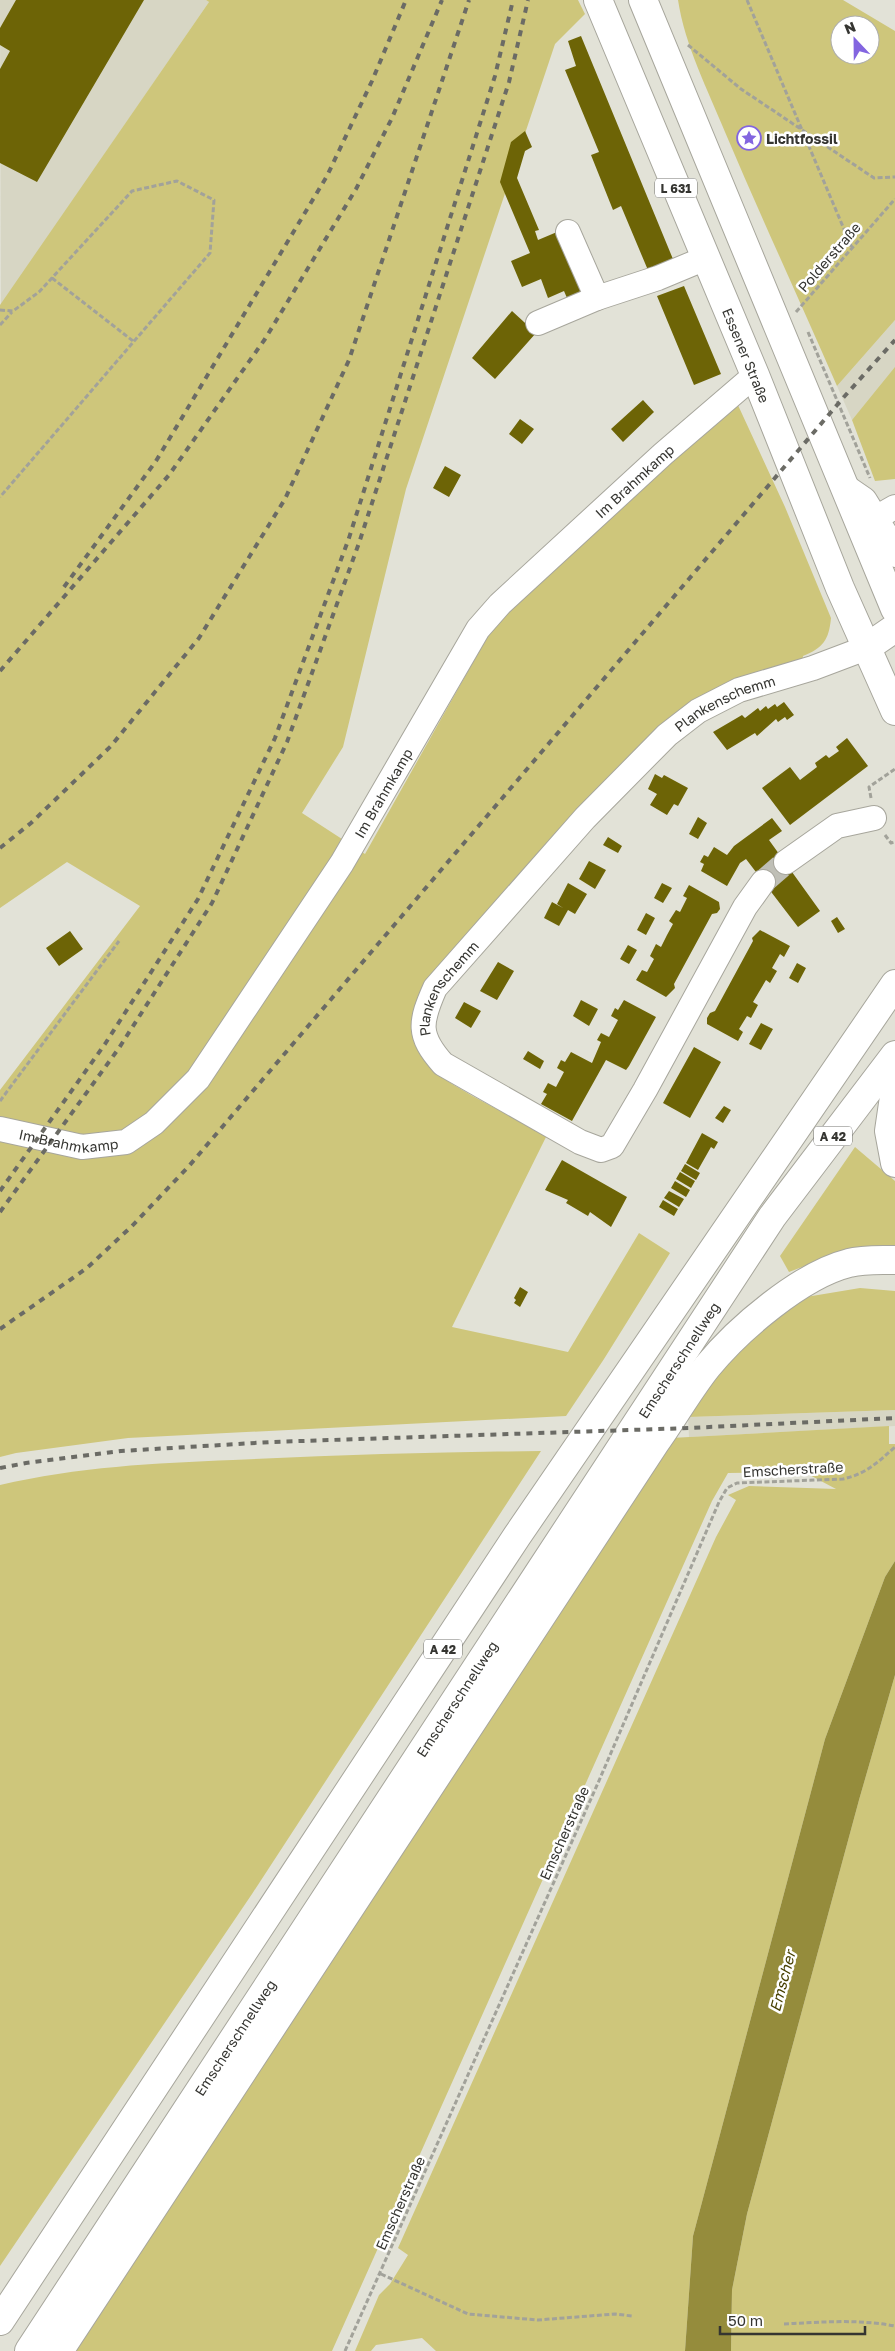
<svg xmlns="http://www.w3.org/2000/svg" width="895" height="2351" font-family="'Golos Text',sans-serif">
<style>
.built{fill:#d7d6c4}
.green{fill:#cec67b;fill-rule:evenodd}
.water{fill:#958c3c}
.building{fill:#6d6406}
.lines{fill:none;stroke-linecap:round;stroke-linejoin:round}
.minor-tunnel{stroke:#bfbfb6;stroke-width:24;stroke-dasharray:24 12;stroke-linecap:butt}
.minor-casing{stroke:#a7a69c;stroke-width:26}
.major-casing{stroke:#a7a69c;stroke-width:30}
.highway-casing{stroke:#a7a69c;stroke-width:30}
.path{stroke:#a2a29a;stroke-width:3;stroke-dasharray:5 2.5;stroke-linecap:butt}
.minor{stroke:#fff;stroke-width:24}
.major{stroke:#fff;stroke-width:28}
.highway{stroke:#fff;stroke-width:28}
.rail{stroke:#6b6b65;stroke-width:4;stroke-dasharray:6 6;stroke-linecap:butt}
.labels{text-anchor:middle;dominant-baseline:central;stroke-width:5;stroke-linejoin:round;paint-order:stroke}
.shield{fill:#fff;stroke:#72726f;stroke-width:1}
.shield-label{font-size:12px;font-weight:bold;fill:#353531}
.poi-label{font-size:14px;font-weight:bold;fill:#353531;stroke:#fff;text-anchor:start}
.street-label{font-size:14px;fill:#353531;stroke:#fff}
.water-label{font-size:15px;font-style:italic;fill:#474000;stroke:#fff}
</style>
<rect width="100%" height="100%" fill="#e2e2d7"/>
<path class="built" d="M 0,0 L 206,0 L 209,2 L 1,305 Z
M 895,320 L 895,370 L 852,420 L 837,386 Z
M 895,1410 L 895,1426 L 689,1437 L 688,1417 Z"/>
<path class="green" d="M 206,0 L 578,0 L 585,14 L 555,44 L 406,489 L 343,747 L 302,813 L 365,854 L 494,625 L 737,403 L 785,507 L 831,618 C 829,640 823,648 803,656 L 802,664 L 736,682 L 415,1006 C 411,1028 413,1045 427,1064 C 439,1082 523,1122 547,1135 L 452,1327 L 568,1352 L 639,1233 L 670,1253 L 604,1359 L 566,1416 L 128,1438 L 16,1453 L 0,1457 L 0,1090 L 140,906 L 67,862 L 0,908 L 0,305 L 209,2 Z
M 678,0 L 843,0 L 895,31 L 895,320 L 837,386 C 800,301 761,217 725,132 C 708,90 685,46 678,0 ZM 840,25 L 870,25 L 870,55 L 840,55 Z
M 895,367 L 895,479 L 875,481 L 852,420 Z
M 855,1147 L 895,1181 L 895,1247 L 841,1252 L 789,1272 L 780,1256 Z
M 860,1288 L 895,1291 L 895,1410 L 688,1417 L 728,1357 L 800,1298 Z
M 889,1426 L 889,1444 L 895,1444 L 895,1561 L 885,1577 L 825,1739 L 693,2236 L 685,2351 L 436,2351 L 422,2338 L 376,2345 L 371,2351 L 355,2351 L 379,2295 L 390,2284 L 408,2255 L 398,2248 L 716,1537 L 736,1500 L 728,1495 L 749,1486 L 836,1489 L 804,1472 L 728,1473 L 712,1501 L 332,2351 L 67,2351 L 671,1438 Z
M 541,1451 L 252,1894 L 0,2266 L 0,1485 C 77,1467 155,1463 233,1460 C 336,1455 438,1452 541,1451 Z
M 895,1675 L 895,2351 L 731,2351 L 732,2290 L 747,2214 L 859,1800 Z"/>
<path class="water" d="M 895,1561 L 895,1675 L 859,1800 L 747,2214 L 732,2290 L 731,2351 L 685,2351 L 693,2236 L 825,1739 L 885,1577 Z"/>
<path class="building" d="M 16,0 L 144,0 L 37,182 L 0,163 L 0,69 L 10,51 L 0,45 L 0,28 Z
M 581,36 L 675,264 L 650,275 L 621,206 L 613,210 L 591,155 L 599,152 L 565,70 L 576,66 L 568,41 Z
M 525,131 L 532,147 L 525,151 L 517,178 L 539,230 L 535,231 L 538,240 L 557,232 L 582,292 L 567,298 L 564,291 L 548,298 L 541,279 L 522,287 L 511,261 L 530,253 L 500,182 L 511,142 Z
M 684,286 L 721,374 L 694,385 L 657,296 Z
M 512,311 L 536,333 L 495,379 L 472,358 Z
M 643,400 L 654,412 L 623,442 L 611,429 Z
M 520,419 L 534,429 L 522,444 L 509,434 Z
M 445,466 L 461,475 L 449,497 L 433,488 Z
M 784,702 L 794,715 L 787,720 L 785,717 L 778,722 L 776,719 L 757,736 L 755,733 L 727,750 L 713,732 L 742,715 L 745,718 L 758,708 L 760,711 L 766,706 L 768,709 L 775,704 L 777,707 Z
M 847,738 L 868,766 L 790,825 L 762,788 L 790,767 L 800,780 L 817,767 L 815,763 L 826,755 L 829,758 L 839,751 L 836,747 Z
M 655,774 L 662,778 L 664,775 L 688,788 L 678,806 L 674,804 L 667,815 L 650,805 L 657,794 L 648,789 Z
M 698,817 L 707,823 L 698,839 L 689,834 Z
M 772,818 L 782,831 L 769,840 L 820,911 L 798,927 L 746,859 L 740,863 L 727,886 L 701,871 L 704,864 L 700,862 L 704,855 L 708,857 L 714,847 L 727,855 L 734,846 Z
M 608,837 L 622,846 L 618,853 L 603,845 Z
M 589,861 L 606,870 L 595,889 L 579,879 Z
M 568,883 L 587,894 L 575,914 L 568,910 L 559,926 L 544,918 L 552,902 L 563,908 L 557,904 Z
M 662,883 L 672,888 L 663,903 L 654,898 Z
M 689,885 L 719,902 L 720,909 L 717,913 L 712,914 L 674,984 L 675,988 L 666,997 L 636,980 L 642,970 L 647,972 L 654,959 L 650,956 L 656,944 L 661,947 L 667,935 L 673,924 L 669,921 L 676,910 L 680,912 L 687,898 L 683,896 Z
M 646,913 L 655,918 L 646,935 L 637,930 Z
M 837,917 L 845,929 L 838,933 L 831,921 Z
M 760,930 L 790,946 L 784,957 L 780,954 L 772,968 L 777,971 L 770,983 L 766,980 L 753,1002 L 758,1005 L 751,1018 L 747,1016 L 739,1029 L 743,1032 L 738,1041 L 707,1024 L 707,1018 L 710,1013 L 715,1011 L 753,941 L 752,938 Z
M 70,931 L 83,949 L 59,966 L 46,948 Z
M 628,945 L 637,950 L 629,964 L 620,959 Z
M 498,962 L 514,971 L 497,1000 L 480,991 Z
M 797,963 L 806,968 L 798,983 L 789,978 Z
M 581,1000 L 598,1009 L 589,1026 L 573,1016 Z
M 624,1000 L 656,1017 L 629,1066 L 626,1070 L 606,1060 L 572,1121 L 541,1104 L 547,1094 L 543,1092 L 548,1083 L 556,1087 L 564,1072 L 557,1068 L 561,1060 L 565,1062 L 571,1052 L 592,1063 L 601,1042 L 597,1040 L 601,1033 L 609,1037 L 618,1020 L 611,1016 L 615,1008 L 618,1010 Z
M 464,1002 L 481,1011 L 471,1028 L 455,1018 Z
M 761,1023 L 773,1029 L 761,1050 L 749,1044 Z
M 694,1047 L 721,1062 L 690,1118 L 663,1103 Z
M 528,1051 L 544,1061 L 540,1069 L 523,1059 Z
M 724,1106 L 731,1110 L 723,1123 L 715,1118 Z
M 702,1133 L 718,1142 L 714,1149 L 711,1147 L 698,1170 L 686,1163 Z
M 562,1160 L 627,1197 L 611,1227 L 590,1212 L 588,1216 L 566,1203 L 568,1200 L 545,1190 Z
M 685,1164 L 700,1173 L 696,1180 L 681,1171 Z
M 680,1172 L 695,1181 L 691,1188 L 676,1179 Z
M 675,1181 L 690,1190 L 686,1197 L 671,1188 Z
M 669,1191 L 684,1199 L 679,1207 L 664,1198 Z
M 663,1200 L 678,1209 L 674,1216 L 659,1207 Z
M 520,1287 L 528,1292 L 520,1307 L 514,1303 L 516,1300 L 514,1298 Z"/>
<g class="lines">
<path class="minor-tunnel" d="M 763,882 L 786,862"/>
<g class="minor-casing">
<g id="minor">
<path d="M 568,232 L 597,298 L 658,278 L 706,258"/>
<path d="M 538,323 L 597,298"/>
<path d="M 874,519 L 895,507"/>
<path d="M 786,862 L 837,826 L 874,818"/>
<path id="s1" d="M 763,882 L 745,907 L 645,1090 L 612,1146 L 601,1150 L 580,1142 L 443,1064 C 417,1035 420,1022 435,988 L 585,818 L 667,735 L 698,711 L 739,690 L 813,668 L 866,648"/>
<path id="s2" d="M 0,1129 L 82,1147 L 126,1142 L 154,1123 L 198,1079 L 342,863 L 478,629 L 500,604 L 663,454 L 755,375"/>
</g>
</g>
<g class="major-casing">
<g id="major">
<path id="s3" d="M 598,0 L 755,375 L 840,588 L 895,711"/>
<path d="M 643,0 L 895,609"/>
</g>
</g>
<g class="highway-casing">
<g id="highway">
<path d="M 847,490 L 863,501 L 895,553"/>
<path d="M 866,648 L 895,628"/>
<path d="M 895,1090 L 889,1131 L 895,1163"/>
<path d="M 0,2321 L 517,1536 L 895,984"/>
<path id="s4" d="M 29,2351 L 772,1217 L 895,1055"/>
<path d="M 59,2351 L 655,1443 C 673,1418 688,1391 707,1367 C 738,1329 801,1275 849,1263 C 863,1259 881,1260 895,1260"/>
</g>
</g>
<path class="path" d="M 747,0 L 852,248
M 688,45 L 741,89 L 874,178 L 895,177
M 52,278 L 133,341
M 0,310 L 13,311 L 39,292 L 132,191 L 177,181 L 214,200 L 210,253 L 0,497
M 796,312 L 895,199
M 0,325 L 12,312
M 808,332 L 870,478
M 871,798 L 869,787 L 895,769
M 885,835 L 891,843 L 895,842
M 0,1101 L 119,941
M 381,2274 L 468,2314 L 538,2320 L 615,2314 L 632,2316
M 784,2324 C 821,2322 858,2319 895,2326
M 345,2351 L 598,1783 L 719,1502 L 727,1488 L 737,1483 L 843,1479 C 866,1474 878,1462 895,1447"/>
<use href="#minor" class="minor"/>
<use href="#major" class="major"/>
<use href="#highway" class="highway"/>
<path class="rail" d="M 64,587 L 156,461 L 327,176 L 372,81 L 406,0
M 0,671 L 169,475 L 265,339 L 356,189 L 392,118 L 442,0
M 0,848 L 31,823 L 111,746 L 199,638 L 285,499 L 349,360 L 469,0
M 0,1191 L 105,1044 L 198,899 L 275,738 L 349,538 L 495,76 L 513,0
M 0,1212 L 119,1048 L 212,903 L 287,742 L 359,543 L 509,82 L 528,0
M 0,1329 L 87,1268 L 132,1226 L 189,1166 L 843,398 L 895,340
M 0,1468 L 26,1463 L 121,1451 L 271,1442 L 689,1428 L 895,1418"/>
</g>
<defs>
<g id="sight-ring" transform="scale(1.25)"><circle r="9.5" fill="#fff" stroke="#8365e0" stroke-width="1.5"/><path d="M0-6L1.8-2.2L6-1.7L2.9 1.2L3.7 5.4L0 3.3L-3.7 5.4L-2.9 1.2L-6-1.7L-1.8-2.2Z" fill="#8365e0"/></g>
</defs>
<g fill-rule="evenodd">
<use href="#sight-ring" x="749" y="138"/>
</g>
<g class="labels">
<g class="shield">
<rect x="655" y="178.5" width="42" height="19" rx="4"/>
<rect x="814" y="1126.5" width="38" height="19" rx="4"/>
<rect x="424" y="1639.5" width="38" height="19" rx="4"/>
</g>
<g class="shield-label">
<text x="676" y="188">L 631</text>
<text x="833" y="1136">A 42</text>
<text x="443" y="1649">A 42</text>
</g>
<g class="poi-label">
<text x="766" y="138">Lichtfossil</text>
</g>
<g class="street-label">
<text transform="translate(829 257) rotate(-49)">Polderstraße</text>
<text stroke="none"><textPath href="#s3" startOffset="385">Essener Straße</textPath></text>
<text stroke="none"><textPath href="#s2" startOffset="970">Im Brahmkamp</textPath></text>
<text stroke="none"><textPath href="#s1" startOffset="990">Plankenschemm</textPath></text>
<text stroke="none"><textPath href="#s2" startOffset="565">Im Brahmkamp</textPath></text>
<text stroke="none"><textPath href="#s1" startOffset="585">Plankenschemm</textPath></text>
<text stroke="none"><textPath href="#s2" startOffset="70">Im Brahmkamp</textPath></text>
<text stroke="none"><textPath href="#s4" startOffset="1185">Emscherschnellweg</textPath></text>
<text transform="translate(793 1469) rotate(-3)">Emscherstraße</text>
<text stroke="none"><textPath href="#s4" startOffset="780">Emscherschnellweg</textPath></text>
<text transform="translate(564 1833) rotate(-66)">Emscherstraße</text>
<text stroke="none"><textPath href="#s4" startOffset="375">Emscherschnellweg</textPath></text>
<text transform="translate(400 2203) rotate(-66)">Emscherstraße</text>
</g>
<g class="water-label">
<text transform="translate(782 1981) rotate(-75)">Emscher</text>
</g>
</g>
<g transform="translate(855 40) rotate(338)"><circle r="24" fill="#ffffff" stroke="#aeaead"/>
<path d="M0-4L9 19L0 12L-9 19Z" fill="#8365e0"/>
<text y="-8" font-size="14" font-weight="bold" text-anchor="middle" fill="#353531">N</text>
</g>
<path d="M720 2326v8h145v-8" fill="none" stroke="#353531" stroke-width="2.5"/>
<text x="728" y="2326" font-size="15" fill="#353531" stroke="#ffffff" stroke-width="4" paint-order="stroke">50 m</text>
</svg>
